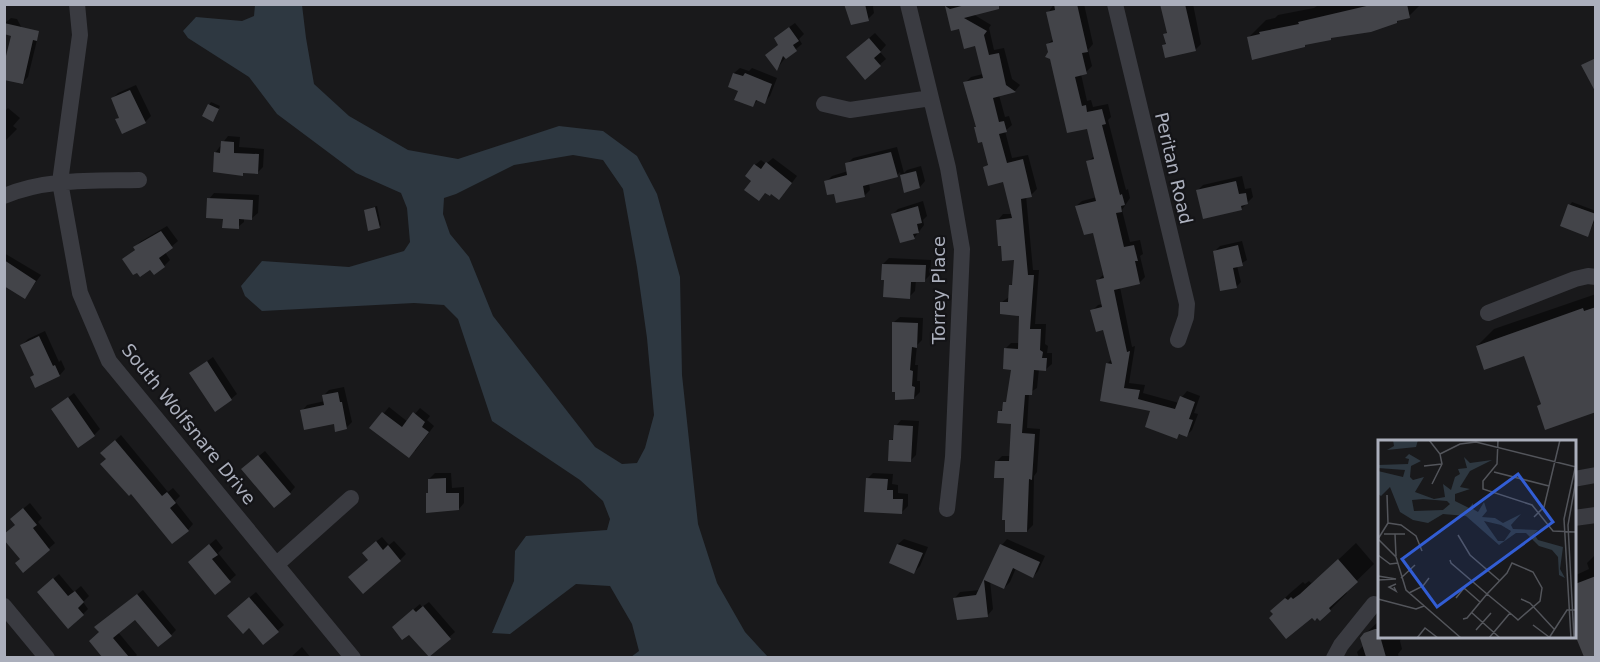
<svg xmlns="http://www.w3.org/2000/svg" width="1600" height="662" font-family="'DejaVu Sans',sans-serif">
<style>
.water{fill:#2e3841;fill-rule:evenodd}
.shadow{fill:#0007}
.building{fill:#434449}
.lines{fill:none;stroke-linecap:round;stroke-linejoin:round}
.minor{stroke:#3a3b41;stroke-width:16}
.labels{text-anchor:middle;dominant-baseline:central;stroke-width:4.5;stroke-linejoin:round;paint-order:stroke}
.street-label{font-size:18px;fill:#abafbc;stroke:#141417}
.inset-road{fill:none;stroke:#53555b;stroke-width:1.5}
.view{fill:#325dd4;fill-opacity:0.15;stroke:#325dd4;stroke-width:3}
.inset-edge{fill:none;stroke:#abafbc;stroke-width:3}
</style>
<rect width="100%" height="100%" fill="#19191b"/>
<path class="water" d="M 255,5 L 302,5 L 306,38 L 314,84 L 349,116 L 408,150 L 458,159 L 559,126 L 603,131 L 637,156 L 657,194 L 680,277 L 682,375 L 698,524 L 717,583 L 745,632 L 768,657 L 631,657 L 639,651 L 632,624 L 610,586 L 576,584 L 510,634 L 492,633 L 514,581 L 515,551 L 526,536 L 607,530 L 610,519 L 603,501 L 580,480 L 492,421 L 458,319 L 444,305 L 414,303 L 262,311 L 245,296 L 241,286 L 262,261 L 349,267 L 404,251 L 410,242 L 407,208 L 401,193 L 356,173 L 277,114 L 249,77 L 188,38 L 183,31 L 196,17 L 242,21 L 254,16 ZM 573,155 L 603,160 L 623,189 L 637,267 L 647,338 L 654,415 L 645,448 L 637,463 L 622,464 L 595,447 L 493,316 L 469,257 L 450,234 L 443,214 L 444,198 L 456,194 L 514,165 Z"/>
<path class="shadow" d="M 845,4 L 874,4 L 873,7 L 874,13 L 868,19 Z
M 946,4 L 994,4 L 973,14 L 991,25 L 989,28 L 994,50 L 1004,48 L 1012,79 L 1020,85 L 1015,91 L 999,95 L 1005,117 L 1009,116 L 1012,125 L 1005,131 L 1012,158 L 1028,155 L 1037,189 L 1031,195 L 1026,196 L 1033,270 L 1039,270 L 1035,324 L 1046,324 L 1045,344 L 1048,346 L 1047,353 L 1052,353 L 1052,364 L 1046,369 L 1039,369 L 1037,388 L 1029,393 L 1027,428 L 1040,429 L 1037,472 L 1034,476 L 1033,525 L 1027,531 L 1005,477 L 997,461 L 1002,456 L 1011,456 L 1013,423 L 1000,412 L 1008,398 L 1013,368 L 1005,349 L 1011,343 L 1020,343 L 1021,314 L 1002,302 L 1009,297 L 1010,286 L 1014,282 L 1015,258 L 998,220 L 1003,214 L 1012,214 L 1004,180 L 985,167 L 989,163 L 965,83 L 971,77 L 983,74 L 976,44 L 960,27 L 952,29 Z
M 1054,4 L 1084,4 L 1093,44 L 1088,50 L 1092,66 L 1086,72 L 1081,74 L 1087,101 L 1091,100 L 1093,107 L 1108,104 L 1111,117 L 1108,120 L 1126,190 L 1128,189 L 1130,198 L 1122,210 L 1130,242 L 1140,240 L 1143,254 L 1140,256 L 1145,277 L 1139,283 L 1120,287 L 1132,347 L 1135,346 L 1129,383 L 1145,385 L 1143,393 L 1179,403 L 1182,397 L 1187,391 L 1200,396 L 1194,413 L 1198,414 L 1192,430 L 1186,436 L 1181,433 L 1177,437 L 1153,410 L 1101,400 L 1107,364 L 1112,359 L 1105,329 L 1092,311 L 1098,305 L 1103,304 L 1098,280 L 1103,275 L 1095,231 L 1076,206 L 1082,201 L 1097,197 L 1088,162 L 1095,155 L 1088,127 L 1050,52 L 1048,44 L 1054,38 L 1048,13 Z
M 1162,4 L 1193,4 L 1201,44 L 1195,50 L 1163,45 L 1167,42 L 1165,34 L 1168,31 Z
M 1421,4 L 1409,16 L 1400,18 L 1397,22 L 1307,43 L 1304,46 L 1249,37 L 1266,20 L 1275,18 L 1278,15 L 1314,8 L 1320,4 Z
M 11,18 L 17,19 L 28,40 L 38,36 L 28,77 L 22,83 L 13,34 L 5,23 Z
M 795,23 L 804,34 L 799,39 L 802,44 L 785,58 L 777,69 L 781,33 Z
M 875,33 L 886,45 L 880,52 L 886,59 L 865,78 L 853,52 Z
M 740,68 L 749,71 L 752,68 L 777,78 L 770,96 L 764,102 L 758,100 L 752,106 L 740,90 L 730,86 L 734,73 Z
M 136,85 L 151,116 L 145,122 L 117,120 L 121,116 L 112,99 L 118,93 Z
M 211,102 L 220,106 L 215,117 L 209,105 Z
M 8,108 L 20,118 L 13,126 L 17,129 L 4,142 L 4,112 Z
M 228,136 L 240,137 L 239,147 L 264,149 L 263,167 L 258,172 L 245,172 L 242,174 L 215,153 Z
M 897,147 L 904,173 L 907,170 L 921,166 L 925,181 L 920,187 L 905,191 L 900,172 L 897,175 L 869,183 L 870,190 L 864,196 L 835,192 L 826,182 L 832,176 L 848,171 L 847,164 L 853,158 Z
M 773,158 L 797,176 L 785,192 L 766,191 L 753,181 L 755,165 L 761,160 L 766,164 Z
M 1242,176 L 1245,189 L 1251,188 L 1253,197 L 1241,209 L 1197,191 L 1203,185 Z
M 214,193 L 259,195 L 258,213 L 252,218 L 244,218 L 244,222 L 238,227 L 225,217 L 209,199 Z
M 923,201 L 927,216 L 923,220 L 924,225 L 914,238 L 893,214 L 898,209 Z
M 1572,202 L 1596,211 L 1596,218 L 1588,235 L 1570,205 Z
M 377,206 L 381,225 L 379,227 L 365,210 Z
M 167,226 L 178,241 L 165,252 L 170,260 L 164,266 L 154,273 L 151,268 L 124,259 L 136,249 L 135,247 L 140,242 Z
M 1242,241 L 1247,260 L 1237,266 L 1241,282 L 1236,287 L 1215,251 L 1220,246 Z
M 4,253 L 41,275 L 25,297 L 4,285 Z
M 889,258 L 931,260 L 930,275 L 924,281 L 916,280 L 915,291 L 909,297 L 885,279 L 883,264 Z
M 1596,294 L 1596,411 L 1539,406 L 1542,403 L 1525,354 L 1477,346 L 1494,329 Z
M 900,317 L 923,318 L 922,340 L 917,345 L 915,365 L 918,365 L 917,381 L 920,381 L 920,392 L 914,398 L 894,322 Z
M 45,331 L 59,362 L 61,360 L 65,369 L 60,375 L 36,386 L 35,374 L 22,345 L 28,339 Z
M 213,357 L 237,394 L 231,399 L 191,373 Z
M 344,387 L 352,422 L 346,428 L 302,411 L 307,405 L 325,401 L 323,396 L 329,390 Z
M 74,393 L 100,429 L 94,435 L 53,409 Z
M 389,407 L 408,422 L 420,408 L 430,416 L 427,420 L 434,426 L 415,451 L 372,428 Z
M 901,420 L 919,421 L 916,455 L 910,461 L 891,441 L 895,436 L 896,426 Z
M 121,435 L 168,492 L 173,488 L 180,496 L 175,501 L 193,524 L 188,530 L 102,453 Z
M 265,451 L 295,487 L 290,493 L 249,464 Z
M 435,473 L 451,473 L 452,488 L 464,487 L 464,503 L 459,509 L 430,491 L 429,479 Z
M 873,473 L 893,474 L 892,484 L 898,485 L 898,493 L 908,494 L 908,506 L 902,512 L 867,479 Z
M 30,503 L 42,518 L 38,522 L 55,543 L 23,571 L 17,524 L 18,513 Z
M 382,537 L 389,545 L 394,541 L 406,554 L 400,560 L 369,560 L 369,547 Z
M 216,539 L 223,548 L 218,553 L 236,575 L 216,593 L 195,557 Z
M 904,539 L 928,547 L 920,566 L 914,572 L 891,563 L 898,544 Z
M 1007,539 L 1045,556 L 1038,571 L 1033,577 L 1016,568 L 1010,582 L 1004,588 L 990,581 L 993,609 L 988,615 L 955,598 L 960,592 L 980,590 L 1002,545 Z
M 1356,543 L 1374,564 L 1346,591 L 1347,593 L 1330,610 L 1320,619 L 1313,616 L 1275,614 L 1272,611 L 1289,594 L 1303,582 L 1305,584 L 1309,581 L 1311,583 L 1319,578 Z
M 1596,554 L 1596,657 L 1585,658 L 1574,631 L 1574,576 L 1589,569 L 1587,563 Z
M 59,574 L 74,592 L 81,586 L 89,596 L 83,602 L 88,609 L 83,614 L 45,586 Z
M 143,590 L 176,630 L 171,635 L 135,618 L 118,632 L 137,655 L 134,658 L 104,658 L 91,641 L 101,632 L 102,622 Z
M 256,592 L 284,625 L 263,643 L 235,610 Z
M 429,602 L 455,632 L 428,656 L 399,622 L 420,604 L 422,607 Z
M 1380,620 L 1380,636 L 1402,636 L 1400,641 L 1402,649 L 1398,654 L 1399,658 L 1359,658 L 1357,652 L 1364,645 L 1365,634 Z
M 302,647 L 311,658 L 290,658 Z"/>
<path class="building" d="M 844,4 L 865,4 L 869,21 L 851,25 Z
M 969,4 L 999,4 L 999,9 L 964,18 L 987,31 L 984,35 L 989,55 L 999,53 L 1006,85 L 1016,92 L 993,98 L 999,122 L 1004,121 L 1007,132 L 999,134 L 1007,163 L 1023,159 L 1032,197 L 1021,199 L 1028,275 L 1034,275 L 1030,329 L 1041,329 L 1040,350 L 1043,352 L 1042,358 L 1047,358 L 1046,371 L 1034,370 L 1032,395 L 1025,395 L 1022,433 L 1035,434 L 1032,480 L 1029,479 L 1027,532 L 1005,532 L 1005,520 L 1002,520 L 1004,478 L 994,478 L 995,461 L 1009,461 L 1011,424 L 997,423 L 998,411 L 1002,411 L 1003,402 L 1006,402 L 1011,370 L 1003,369 L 1004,348 L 1018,349 L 1019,316 L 1000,314 L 1000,302 L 1008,302 L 1009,285 L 1012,285 L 1014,260 L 1002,261 L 1001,246 L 998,246 L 996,220 L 1012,218 L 1003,182 L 988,186 L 983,167 L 988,165 L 982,142 L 978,143 L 974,127 L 976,127 L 963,82 L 983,78 L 975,46 L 964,49 L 959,29 L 951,31 L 945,6 L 950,9 Z
M 1054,4 L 1077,4 L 1088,52 L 1082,53 L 1087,74 L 1075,77 L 1082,106 L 1086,105 L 1087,112 L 1102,109 L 1106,124 L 1102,125 L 1120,195 L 1122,194 L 1125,205 L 1121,206 L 1122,212 L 1116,213 L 1124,247 L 1134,245 L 1138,261 L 1135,261 L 1140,284 L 1114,290 L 1127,352 L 1130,351 L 1124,388 L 1140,390 L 1138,399 L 1175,409 L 1180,396 L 1195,402 L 1189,419 L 1193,420 L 1187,437 L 1179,434 L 1177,439 L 1145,427 L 1150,411 L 1100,401 L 1106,363 L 1112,364 L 1103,330 L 1096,332 L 1090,310 L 1102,307 L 1096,280 L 1104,278 L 1093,233 L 1084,235 L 1075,206 L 1096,201 L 1086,161 L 1094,159 L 1087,129 L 1067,133 L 1050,59 L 1045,57 L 1048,52 L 1046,44 L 1053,42 L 1046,12 L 1055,10 Z
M 1160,4 L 1185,4 L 1196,51 L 1165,58 L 1162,45 L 1166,44 L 1163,34 L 1167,33 Z
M 1375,4 L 1407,4 L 1410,18 L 1397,21 L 1397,23 L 1371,32 L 1331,38 L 1331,40 L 1305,45 L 1305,47 L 1252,60 L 1247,37 L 1260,34 L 1259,32 L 1299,24 L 1298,22 Z
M 4,23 L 39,31 L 37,41 L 33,40 L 23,84 L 4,80 L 4,64 L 11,36 L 4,34 Z
M 789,27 L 799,41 L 793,45 L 797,51 L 786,59 L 783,56 L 777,71 L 765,55 L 778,45 L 774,38 Z
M 869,38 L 881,52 L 874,58 L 881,66 L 865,80 L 846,57 Z
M 1596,58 L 1596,93 L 1581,65 Z
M 733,73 L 743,76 L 745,73 L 772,84 L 765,104 L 756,100 L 753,107 L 734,100 L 738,91 L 728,87 Z
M 130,90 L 146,123 L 122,134 L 115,119 L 119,118 L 111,98 Z
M 208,104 L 219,109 L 213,122 L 202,116 Z
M 221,141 L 234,142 L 234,153 L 259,154 L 258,174 L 243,173 L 243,176 L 213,172 L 214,152 L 220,153 Z
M 891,152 L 898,177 L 863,186 L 865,197 L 836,203 L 834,194 L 827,195 L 824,181 L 847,175 L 845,163 Z
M 766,162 L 792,183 L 779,200 L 771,194 L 770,196 L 765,193 L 759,201 L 744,190 L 751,181 L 745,176 L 754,164 L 761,169 Z
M 916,171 L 920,188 L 904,193 L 900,175 Z
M 1236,181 L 1239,194 L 1246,193 L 1248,204 L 1241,206 L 1242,210 L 1203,219 L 1196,190 Z
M 207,198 L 253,200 L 252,220 L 239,219 L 239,229 L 222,228 L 223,219 L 206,218 Z
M 1568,204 L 1596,214 L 1588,237 L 1560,226 Z
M 918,206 L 922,223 L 917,224 L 919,233 L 913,234 L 915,239 L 900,243 L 891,214 Z
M 375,207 L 380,228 L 368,231 L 364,210 Z
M 161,231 L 173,248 L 159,258 L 165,267 L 154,275 L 150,270 L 140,277 L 137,273 L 133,275 L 122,259 L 135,250 L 133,247 Z
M 1238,245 L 1243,266 L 1233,268 L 1237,288 L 1220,291 L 1213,251 Z
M 4,260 L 36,281 L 25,299 L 4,286 Z
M 882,264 L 926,265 L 925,282 L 911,282 L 910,299 L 883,297 L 884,280 L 881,280 Z
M 1596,307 L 1596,412 L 1545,430 L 1537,406 L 1541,404 L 1524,356 L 1484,370 L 1476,346 L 1583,308 L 1584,311 Z
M 892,322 L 918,323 L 917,348 L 912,347 L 910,370 L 913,371 L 912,386 L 915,387 L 914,399 L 895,400 L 895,392 L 892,392 Z
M 39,336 L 53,366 L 55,365 L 60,376 L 35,388 L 30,377 L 34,375 L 20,345 Z
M 207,361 L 232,400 L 215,412 L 189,373 Z
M 338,392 L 340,402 L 342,402 L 347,429 L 335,432 L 334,424 L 304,430 L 300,410 L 324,405 L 322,395 Z
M 68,397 L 95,436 L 78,448 L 51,409 Z
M 382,412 L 402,427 L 413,412 L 425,422 L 422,427 L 429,432 L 409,458 L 369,428 Z
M 894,425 L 913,426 L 911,462 L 888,461 L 889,440 L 893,440 Z
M 115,440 L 162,496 L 167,492 L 176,503 L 170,508 L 189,531 L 172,544 L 131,494 L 129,496 L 100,464 L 106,459 L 100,453 Z
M 258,455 L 291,494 L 274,508 L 241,469 Z
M 446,478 L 446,493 L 459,493 L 459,510 L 426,513 L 426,493 L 428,493 L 428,479 Z
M 866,478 L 888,479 L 887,490 L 893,490 L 893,499 L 903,499 L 902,514 L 864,512 Z
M 23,508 L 37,525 L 33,528 L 50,550 L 23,573 L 15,563 L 20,559 L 4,540 L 4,534 L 15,525 L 10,519 Z
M 376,541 L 383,550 L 388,545 L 401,561 L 363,594 L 348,577 L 368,560 L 362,553 Z
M 209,544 L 218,555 L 212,559 L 231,582 L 215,595 L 188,562 Z
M 897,544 L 923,553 L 914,574 L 889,563 Z
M 1000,544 L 1040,562 L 1033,578 L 1013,568 L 1004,589 L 984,580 L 988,617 L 957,620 L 953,598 L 976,595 Z
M 1338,559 L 1358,582 L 1329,608 L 1331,611 L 1320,621 L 1317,618 L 1315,621 L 1312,618 L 1286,639 L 1269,618 L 1273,614 L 1270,611 L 1285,598 L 1288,600 L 1291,597 L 1293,599 L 1300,594 Z
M 1596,576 L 1596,657 L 1584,657 L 1575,635 L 1575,584 Z
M 53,578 L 68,596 L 75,591 L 84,602 L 78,608 L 84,615 L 68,629 L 37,592 Z
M 137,594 L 172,636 L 158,647 L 135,620 L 113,638 L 129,657 L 102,657 L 89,641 L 99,632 L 94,627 Z
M 249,597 L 279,632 L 263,645 L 249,628 L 243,634 L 227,616 Z
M 423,606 L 451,639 L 429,657 L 409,635 L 402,640 L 392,627 L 413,609 L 416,612 Z
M 1375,629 L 1380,629 L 1380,636 L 1386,657 L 1366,657 L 1360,638 L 1364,633 Z"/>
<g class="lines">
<path class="minor" d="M 77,4 L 80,35 L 60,182 L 80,293 L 109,361 L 353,658
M 908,4 L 948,168 L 962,249 L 953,457 L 947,509
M 1115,4 L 1187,304 L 1186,317 L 1178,340
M 824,104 L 850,110 L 931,98
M 4,196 C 46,178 95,181 139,180
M 1488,313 L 1575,279 L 1588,276 L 1596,277
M 1574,479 L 1596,475
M 1574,518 L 1596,515
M 277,564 L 351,498
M 4,606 L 47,658
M 1334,658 L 1341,645 L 1374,604"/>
</g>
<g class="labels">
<g class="street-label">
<text transform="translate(1174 168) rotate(77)">Peritan Road</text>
<text transform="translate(938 290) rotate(-90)">Torrey Place</text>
<text transform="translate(189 424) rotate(51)">South Wolfsnare Drive</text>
</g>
</g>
<g transform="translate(1378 440)">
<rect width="198" height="198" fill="#19191b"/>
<path d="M 15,0 L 40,0 L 38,7 L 9,10 L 16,6 ZM 31,14 L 43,21 L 33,26 L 32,37 L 35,40 L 46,37 L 37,52 L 56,59 L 67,57 L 65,44 L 73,50 L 77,37 L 82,34 L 80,29 L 89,28 L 86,17 L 92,23 L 114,20 L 92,31 L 82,47 L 92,49 L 77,54 L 77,61 L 91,68 L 95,63 L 95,69 L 100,72 L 106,62 L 109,71 L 104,77 L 117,78 L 125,83 L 143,74 L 133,85 L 135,89 L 160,90 L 156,94 L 160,100 L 185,107 L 182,129 L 187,138 L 181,135 L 180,117 L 174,110 L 161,106 L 148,93 L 138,93 L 121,105 L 88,76 L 65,74 L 50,83 L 35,80 L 22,72 L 12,47 L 3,56 L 0,54 L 0,31 L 25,37 L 27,30 L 0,28 L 0,25 L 30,24 L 31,19 L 27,18 ZM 45,59 L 69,61 L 72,64 L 65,70 L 36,71 L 34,60 ZM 106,81 L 123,85 L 133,91 L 126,101 L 120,101 Z" fill="#2e3841" fill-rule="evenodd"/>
<path class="inset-road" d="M 51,0 L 62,14 L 64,24 L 54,44M 120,0 L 119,24 L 105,41 L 105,49 L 154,65 L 175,91 L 198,92M 62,14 L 82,4 L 98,2 L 198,27M 46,26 L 64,24M 116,32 L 171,46M 9,55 L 10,83M 156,77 L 166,67 L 182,0M 10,83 L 23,85 L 38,96 L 44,111M 6,94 L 27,94M 17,94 L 18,116M 80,95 L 92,115 L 122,141M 0,99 L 18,117 L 28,150 L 83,198M 0,99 L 10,83M 0,115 L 12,124 L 20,123M 72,120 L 73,123 L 109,154 L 132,173 L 139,179 L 140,180 L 162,161 L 164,148 L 155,132 L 134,123 L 129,133 L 109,154 L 89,178 L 85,179M 0,136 L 18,139 L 0,140M 23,138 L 37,125M 16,147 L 18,151 L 11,147 L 18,144M 31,153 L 45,146 L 51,138M 78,158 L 86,148 L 102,162M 0,159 L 38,169 L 46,166M 143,159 L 152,163 L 176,189M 93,172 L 122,198M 155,185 L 171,197M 98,190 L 113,173M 39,198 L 47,188 L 60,198M 111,198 L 132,173M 171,198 L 189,170 L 198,170M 193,198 L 186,79 L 198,24M 196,198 L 190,85 L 198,40"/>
<path class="view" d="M 140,34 L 175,82 L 59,167 L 24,119 Z"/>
<rect width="198" height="198" class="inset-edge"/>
</g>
<rect width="1600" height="662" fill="none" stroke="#abafbc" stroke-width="12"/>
</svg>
